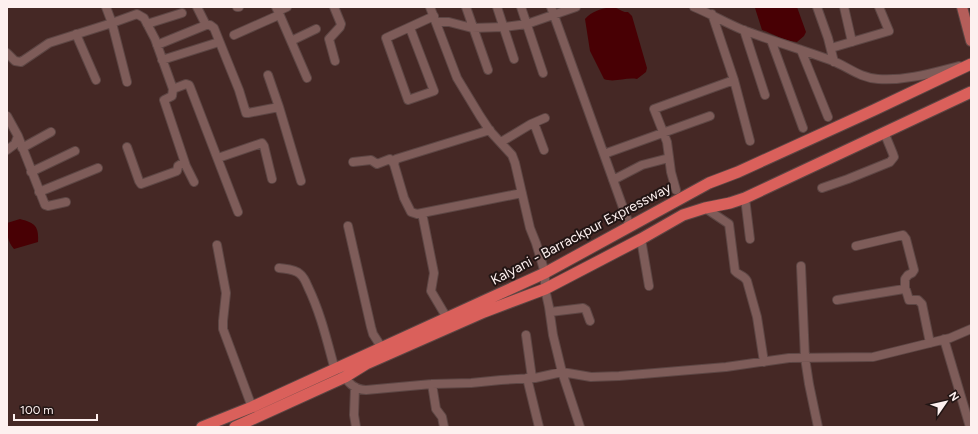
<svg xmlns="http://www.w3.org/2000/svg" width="978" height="434" font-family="Figtree,sans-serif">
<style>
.water{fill:#480004}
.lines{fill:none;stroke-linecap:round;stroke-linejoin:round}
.minor-casing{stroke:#5d4644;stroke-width:10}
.major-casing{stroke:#5d4644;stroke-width:12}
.highway-casing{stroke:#5d4644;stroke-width:13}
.minor{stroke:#7e5c59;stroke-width:8}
.major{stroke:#b55e5a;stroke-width:10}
.highway{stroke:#da605b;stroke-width:11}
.labels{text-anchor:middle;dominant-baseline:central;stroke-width:4;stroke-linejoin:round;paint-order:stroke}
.street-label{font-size:14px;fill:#fdf0ef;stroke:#221514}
</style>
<rect width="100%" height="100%" fill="#452825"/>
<path class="water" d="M 611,7 C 618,7 622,13 628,12 L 632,16 L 647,68 L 646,72 L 637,79 C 626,77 614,83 604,79 L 590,51 L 585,19 C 592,11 601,9 611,7 Z
M 757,7 L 797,7 L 806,32 L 804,36 L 797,42 C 784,41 774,34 762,30 L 755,8 Z
M 20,219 C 35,223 39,226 38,242 L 14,249 C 7,241 7,233 7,223 Z"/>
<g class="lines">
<g class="minor-casing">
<path id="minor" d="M 106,7 L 112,23 L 137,14 L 144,18 L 155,39 L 173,89 L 172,96 L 164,100 L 186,166 L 194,182
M 197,7 L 206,25 L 210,25 L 214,28 L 239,90 L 246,113 L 248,113 L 279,107 L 301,181
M 237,7 L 239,7
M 276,7 L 278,11 L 287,7
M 334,7 L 341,24 L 340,27 L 329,39 L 335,61
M 430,7 L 457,78 L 480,116 L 490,131 L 512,155 L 515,163 L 530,228 L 536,243 L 545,273 L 545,289 L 549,307 L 553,335 L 562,372 L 580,427
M 466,7 L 488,70
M 497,7 L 514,59
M 521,7 L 543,73
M 551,7 L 630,227
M 694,7 C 711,14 726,23 743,30 C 773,41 803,50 833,61 C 848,67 860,78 878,79 C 906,81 932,73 959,66
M 817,7 L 828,38 L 834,62
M 844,7 L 852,42
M 278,11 L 307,78
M 712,14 L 734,80 L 750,141
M 436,22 L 449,22 L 472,28 L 504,27 L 527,24 L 576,7
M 147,24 L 182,13
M 410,28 L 434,91 L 408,100 L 386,38 L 434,16
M 744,30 L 765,95
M 76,34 L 96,80
M 234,35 L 279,15
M 771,40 L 803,128
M 291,41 L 316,29
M 157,45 L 206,25
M 831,48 L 889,31 L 879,7
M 801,50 L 828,117
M 7,53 L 15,61 L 21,62 L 49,43 L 112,23 L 127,82
M 162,60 L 219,42
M 268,75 L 279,107
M 173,89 L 186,84 L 189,85 L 190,87 L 238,212
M 7,116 L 18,136 L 15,144 L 7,150
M 534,123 L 544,150
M 18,136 L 45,205 L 48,206 L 66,202
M 501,142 L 531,124 L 545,118
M 127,147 L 139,181 L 141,184 L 177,171 L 178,166 L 184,162
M 22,148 L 51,132
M 604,154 L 710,116
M 218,158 L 262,143 L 264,146 L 272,179
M 353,162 L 371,160 L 377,164 L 390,159 L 394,164
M 31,172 L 75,151
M 613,180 L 642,165 L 669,158
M 822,188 L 848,179 L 890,162 L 894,157 L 893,154 L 884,132
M 676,190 L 671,172 L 667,142 L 654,109 L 734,80
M 39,192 L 98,168
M 745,198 L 750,239
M 705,208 L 729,224 L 735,271 C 739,276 744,275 747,281 L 757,317 L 764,362
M 422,213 L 417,214 L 411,212 L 404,198 L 394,164 L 396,159 L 490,130
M 348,226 L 371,327 L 373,334 L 382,348
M 641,239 L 649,286
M 217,245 L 226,293 L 223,321 L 223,329 L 252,407
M 856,246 L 903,235 L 906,239 L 914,270 L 912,273 L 908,275 L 905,279 L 905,289
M 801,266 L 805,358 L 809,384 L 818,427
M 279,268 C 285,269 295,269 300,274 C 304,277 306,282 308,287 C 321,314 327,341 335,370
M 837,300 L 904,289 L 906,290 L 909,300 L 918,300 L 922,304 L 930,343
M 550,312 L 583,308 L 586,310 L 590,321
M 447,318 L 431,291 L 434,273 L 422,213 L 522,193
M 526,335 L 532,378
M 944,339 L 970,427
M 343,372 C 346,382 355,390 366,390 L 432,384 L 471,383 L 501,380 L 535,378 L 562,372 L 591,377 L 619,376 L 726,367 L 789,358 L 873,357 L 950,338 L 971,329
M 527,378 L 539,427
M 432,384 L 436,409 L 442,417 L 444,427
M 355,387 L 354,415 L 356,427"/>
</g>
<g class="major-casing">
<path id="major" d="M 962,7 L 971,41"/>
</g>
<g class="highway-casing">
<path id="highway" d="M 202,427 L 252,407 L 545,273 L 709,183 L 738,172 L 874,110 L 971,64
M 235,427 L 345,377 L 366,364 L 484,312 L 545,289 L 641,239 L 683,215 L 705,208 L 730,203 L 745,198 L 971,92"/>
</g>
<use href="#minor" class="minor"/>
<use href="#major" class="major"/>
<use href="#highway" class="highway"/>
</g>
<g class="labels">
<g class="street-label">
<text transform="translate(581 234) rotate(-28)">Kalyani - Barrackpur Expressway</text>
</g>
</g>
<rect width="978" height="434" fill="none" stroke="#fdf0ef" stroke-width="16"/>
<g transform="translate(946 402) rotate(56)" stroke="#221514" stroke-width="3" paint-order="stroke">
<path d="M0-3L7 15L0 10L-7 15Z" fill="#fdf0ef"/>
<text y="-6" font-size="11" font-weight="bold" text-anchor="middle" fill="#fdf0ef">N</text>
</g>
<path d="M14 414v6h83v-6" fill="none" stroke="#fdf0ef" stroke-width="2"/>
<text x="20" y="414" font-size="12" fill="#fdf0ef" stroke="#221514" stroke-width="3" paint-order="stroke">100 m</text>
</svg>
